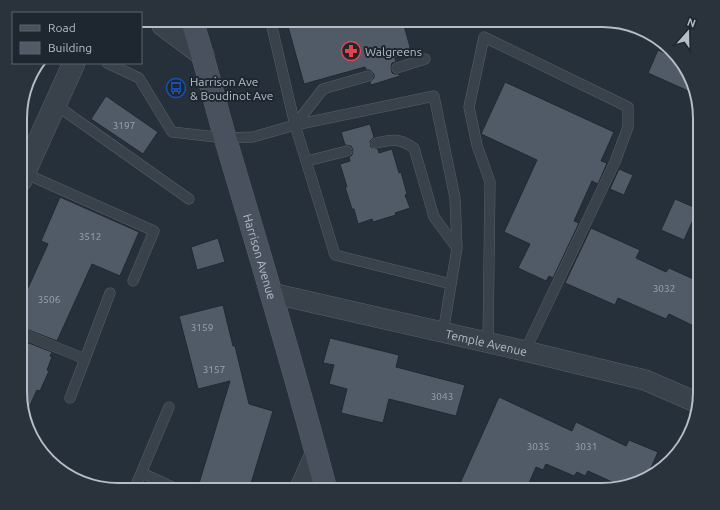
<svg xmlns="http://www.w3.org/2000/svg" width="720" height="510" font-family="Ubuntu,sans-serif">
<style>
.building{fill:#515b68;stroke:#202932}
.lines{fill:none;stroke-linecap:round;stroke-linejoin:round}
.service-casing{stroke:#576069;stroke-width:11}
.minor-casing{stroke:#576069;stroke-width:21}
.tertiary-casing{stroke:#576069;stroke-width:23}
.secondary-casing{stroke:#576069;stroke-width:23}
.service{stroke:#39424b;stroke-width:10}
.minor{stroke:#39424b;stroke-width:20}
.tertiary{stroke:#39424b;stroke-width:22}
.secondary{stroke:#48515d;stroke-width:22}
.labels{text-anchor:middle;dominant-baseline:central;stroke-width:4;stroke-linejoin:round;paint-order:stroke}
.number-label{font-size:10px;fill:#9ca4ae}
.poi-label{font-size:12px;fill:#b5bdc6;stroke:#1e2730;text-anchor:start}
.street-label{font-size:12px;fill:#b5bdc6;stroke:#1e2730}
.rim{fill:none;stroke:#b5bdc6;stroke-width:2}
</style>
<rect width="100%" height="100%" fill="#26303a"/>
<path class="building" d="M 403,22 L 410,47 L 405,55 L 395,58 L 396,62 L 392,63 L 391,67 L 392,73 L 395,74 L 399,74 L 400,76 L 371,85 L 370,82 L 374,78 L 374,74 L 370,70 L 366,70 L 365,67 L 304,84 L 287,23 Z
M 658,50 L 676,58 L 690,75 L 695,94 L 648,73 Z
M 505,82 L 614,132 L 601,161 L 607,163 L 598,184 L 592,181 L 574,221 L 579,223 L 553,278 L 549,276 L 546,281 L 518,268 L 530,244 L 504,232 L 537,160 L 481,134 Z
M 106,96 L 158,132 L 143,154 L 91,119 Z
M 370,124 L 374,137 L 370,141 L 371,147 L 378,149 L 379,153 L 392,149 L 399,173 L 401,172 L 407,194 L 405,195 L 410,208 L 395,213 L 396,215 L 373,222 L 372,219 L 358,224 L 354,209 L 352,209 L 345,187 L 347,187 L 340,164 L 350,161 L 349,157 L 352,155 L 353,150 L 351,146 L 345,145 L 341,132 Z
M 619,169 L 633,175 L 624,195 L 610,189 Z
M 60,197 L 139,232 L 120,276 L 92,264 L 57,341 L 21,327 L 21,285 L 28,288 L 48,244 L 41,241 Z
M 675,199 L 698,209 L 684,240 L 661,230 Z
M 591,228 L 640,250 L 636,258 L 666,272 L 669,268 L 700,282 L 700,329 L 669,314 L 666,319 L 618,298 L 615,305 L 565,283 Z
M 218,238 L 225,262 L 197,270 L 191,247 Z
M 223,305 L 233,346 L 235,346 L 249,404 L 273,411 L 249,490 L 197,490 L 230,381 L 198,389 L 179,316 Z
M 330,338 L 399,355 L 396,367 L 465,385 L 456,416 L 389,399 L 383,423 L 341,413 L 347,389 L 329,384 L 334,365 L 323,363 Z
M 21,340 L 52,352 L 50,356 L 52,357 L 47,370 L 49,371 L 40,391 L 37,390 L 25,416 L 21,404 Z
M 499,397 L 572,431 L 576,422 L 626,446 L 629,440 L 658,452 L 646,479 L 621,486 L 588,471 L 585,476 L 577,472 L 574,476 L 546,464 L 543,470 L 536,467 L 526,490 L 457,490 Z"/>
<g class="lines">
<g class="service-casing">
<path id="service" d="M 271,23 L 295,125 L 335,255 L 451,284
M 107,63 L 139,78 L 172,132 L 225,138 L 253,137 L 295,125 L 434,96 L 455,198 L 457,248 L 443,333
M 397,68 L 425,59
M 56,105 L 189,199
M 295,125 L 323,89 L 368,76
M 21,141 L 36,148
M 376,143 C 393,139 399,138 414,148 L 434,217 L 457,248
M 307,161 L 347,151
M 24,173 L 154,231 L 133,281
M 21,333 L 85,359 L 70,398
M 488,343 L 490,182 L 477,145 L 469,107 L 484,37 L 628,107 L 628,127 L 615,162 L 525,351
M 85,359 L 110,293
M 142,473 L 179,490
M 134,490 L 169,407"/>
</g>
<g class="minor-casing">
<g id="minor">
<path id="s1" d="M 271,293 L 525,351 L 645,380 L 698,403"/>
<path d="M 299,490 L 316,452"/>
</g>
</g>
<g class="tertiary-casing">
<path id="tertiary" d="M 163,25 L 203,55
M 21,180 L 74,63"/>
</g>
<g class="secondary-casing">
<g id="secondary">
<path id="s2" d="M 193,24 C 206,64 215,104 227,144 C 261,259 296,374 326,490"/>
</g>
</g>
<use href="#service" class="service"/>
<use href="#minor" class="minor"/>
<use href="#tertiary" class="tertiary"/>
<use href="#secondary" class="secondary"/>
</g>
<defs>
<g id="pharmacy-ring" transform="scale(1)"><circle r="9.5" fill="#1e2730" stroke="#e0444e" stroke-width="1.5"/><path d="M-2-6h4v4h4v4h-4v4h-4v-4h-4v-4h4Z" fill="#e0444e"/></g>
<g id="bus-ring" transform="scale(1)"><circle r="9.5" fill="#1e2730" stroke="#1a4fb4" stroke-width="1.5"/><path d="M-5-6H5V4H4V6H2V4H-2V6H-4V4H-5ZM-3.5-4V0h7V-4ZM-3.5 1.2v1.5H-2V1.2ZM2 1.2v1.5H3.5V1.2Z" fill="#1a4fb4"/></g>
</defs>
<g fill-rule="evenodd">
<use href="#pharmacy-ring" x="351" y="51"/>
<use href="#bus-ring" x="176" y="88"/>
</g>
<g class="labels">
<g class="number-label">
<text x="124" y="125">3197</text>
<text x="90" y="236">3512</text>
<text x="664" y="288">3032</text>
<text x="49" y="299">3506</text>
<text x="202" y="327">3159</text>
<text x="214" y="369">3157</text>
<text x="442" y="396">3043</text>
<text x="538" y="446">3035</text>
<text x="586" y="446">3031</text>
</g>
<g class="poi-label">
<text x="365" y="51">Walgreens</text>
<text x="190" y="81">Harrison Ave<tspan x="190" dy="14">&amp; Boudinot Ave</tspan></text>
</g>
<g class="street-label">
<text stroke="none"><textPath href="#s2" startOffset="242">Harrison Avenue</textPath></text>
<text stroke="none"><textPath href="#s1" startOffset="221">Temple Avenue</textPath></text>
</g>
</g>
<path d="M0 0H720V510H0ZM118 27H602A91 91 0 0 1 693 118V392A91 91 0 0 1 602 483H118A91 91 0 0 1 27 392V118A91 91 0 0 1 118 27Z" fill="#2a333c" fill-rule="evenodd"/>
<path class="rim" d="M118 27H602A91 91 0 0 1 693 118V392A91 91 0 0 1 602 483H118A91 91 0 0 1 27 392V118A91 91 0 0 1 118 27Z"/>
<rect x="12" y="12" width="130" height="52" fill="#1e2730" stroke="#5a636c"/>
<rect x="20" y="25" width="20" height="6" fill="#48515d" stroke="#5a636c"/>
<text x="48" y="32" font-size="12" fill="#b5bdc6">Road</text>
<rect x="20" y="42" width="20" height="12" fill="#515b68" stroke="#5a636c"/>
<text x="48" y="52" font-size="12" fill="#b5bdc6">Building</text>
<g transform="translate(688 32) rotate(20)" stroke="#1e2730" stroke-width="3" paint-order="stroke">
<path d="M0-3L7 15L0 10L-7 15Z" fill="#b5bdc6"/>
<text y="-6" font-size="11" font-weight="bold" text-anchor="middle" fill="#b5bdc6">N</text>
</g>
</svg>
